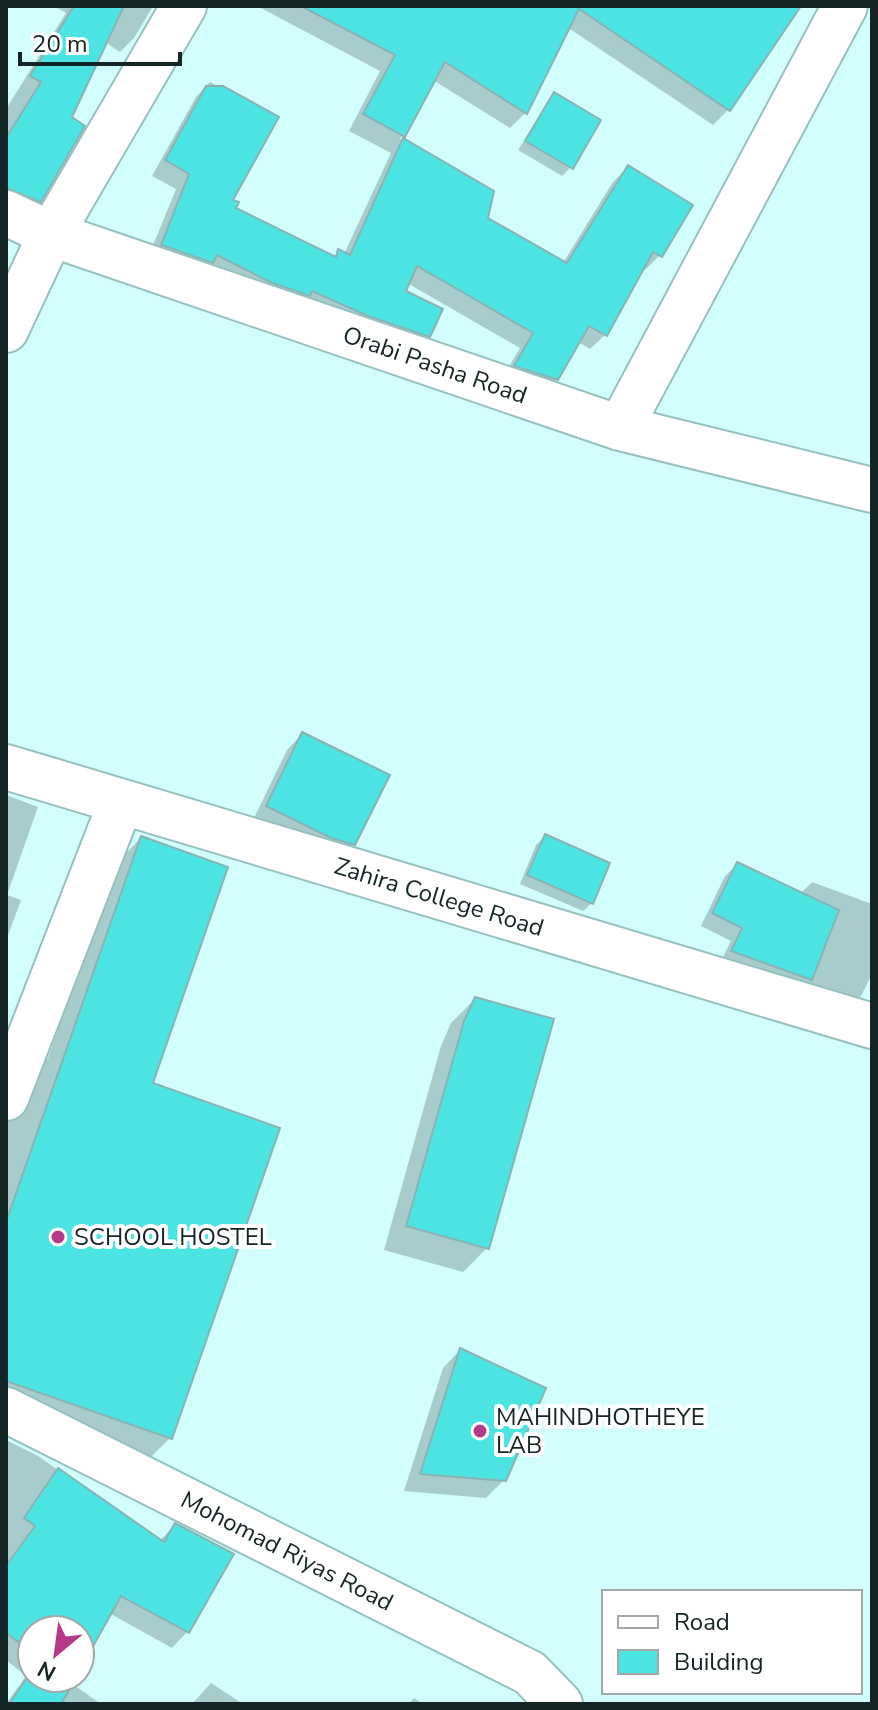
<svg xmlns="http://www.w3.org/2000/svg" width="878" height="1710" font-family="'Nunito Sans',sans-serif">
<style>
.shadow{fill:#0003}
.building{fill:#4ce3e3;stroke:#89b3b3;stroke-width:2}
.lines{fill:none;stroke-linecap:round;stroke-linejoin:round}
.minor-casing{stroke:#96c1c0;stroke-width:48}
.minor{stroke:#fff;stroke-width:44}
.poi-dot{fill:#b63a8a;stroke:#fff;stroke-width:3}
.labels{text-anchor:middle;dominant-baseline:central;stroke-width:8;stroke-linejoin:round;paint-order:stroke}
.street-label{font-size:24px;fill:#142525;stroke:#fff}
.poi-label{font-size:24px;fill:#142525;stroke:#fff;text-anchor:start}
</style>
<rect width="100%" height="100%" fill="#d2fffe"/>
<path class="shadow" d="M 54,6 L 153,6 L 134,38 L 120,52 L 105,42 L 69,118 L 39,200 L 24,215 L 6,208 L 6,109 L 66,13 Z
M 257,6 L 801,6 L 729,109 L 713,125 L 567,27 L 525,113 L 510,128 L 433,80 L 400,139 L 492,192 L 486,219 L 563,263 L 613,182 L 628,167 L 660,255 L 645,270 L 642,268 L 605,335 L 590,349 L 578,342 L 556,379 L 541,394 L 501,380 L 520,348 L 407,283 L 403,292 L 428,336 L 413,351 L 147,260 L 176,189 L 152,176 L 196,97 L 210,82 L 276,117 L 230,201 L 234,209 L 333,257 L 339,252 L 344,254 L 391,153 L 349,131 L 380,71 Z
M 554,95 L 571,167 L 562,176 L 518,150 Z
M 302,734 L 354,844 L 338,860 L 252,822 L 287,750 Z
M 6,795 L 38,807 L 7,895 L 21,900 L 6,941 Z
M 545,836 L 592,903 L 583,911 L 520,884 L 536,845 Z
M 141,838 L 150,1085 L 277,1130 L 170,1438 L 144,1464 L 6,1416 L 6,1124 L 25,1081 L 48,1058 L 115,864 Z
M 738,864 L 800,894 L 812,882 L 872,904 L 872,974 L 861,996 L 848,1008 L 720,963 L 731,941 L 701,926 L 725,876 Z
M 475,999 L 487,1248 L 463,1272 L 384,1250 L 441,1046 L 451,1023 Z
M 460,1350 L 504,1480 L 486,1498 L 404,1491 L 443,1368 Z
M 6,1440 L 38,1456 L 159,1541 L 175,1525 L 187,1632 L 172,1648 L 109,1613 L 80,1666 L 80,1630 L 32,1630 L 32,1678 L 73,1678 L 71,1683 L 101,1704 L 6,1704 L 26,1676 L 6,1660 Z
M 211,1683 L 243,1704 L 192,1704 Z
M 414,1698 L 423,1704 L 409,1704 Z"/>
<path class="building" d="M 74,6 L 124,6 L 72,117 L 85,126 L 41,202 L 6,188 L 6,138 L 41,82 L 30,76 Z
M 301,6 L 801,6 L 730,111 L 579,9 L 527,114 L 445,62 L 405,137 L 363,114 L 395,55 Z
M 206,86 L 223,86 L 279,117 L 233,200 L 239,202 L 236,208 L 336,257 L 338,249 L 350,255 L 403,138 L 494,191 L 488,218 L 567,263 L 628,165 L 693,205 L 662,257 L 653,252 L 607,336 L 589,326 L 558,380 L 514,366 L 533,333 L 417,266 L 406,291 L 443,309 L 430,337 L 368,316 L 312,291 L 310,296 L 272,283 L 217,255 L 213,263 L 161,245 L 189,174 L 165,160 Z
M 554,92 L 601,120 L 573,169 L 525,141 Z
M 302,732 L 390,775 L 355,845 L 331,838 L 266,806 Z
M 545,834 L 610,863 L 593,904 L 527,875 Z
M 141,836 L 228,867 L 153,1083 L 280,1128 L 172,1439 L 6,1381 L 6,1222 Z
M 737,862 L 839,910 L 812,980 L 731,951 L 742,928 L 712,913 Z
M 475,997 L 554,1019 L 489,1249 L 406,1226 L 464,1021 Z
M 460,1348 L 546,1388 L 506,1481 L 420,1474 Z
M 58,1468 L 164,1542 L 175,1523 L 234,1554 L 189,1633 L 121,1596 L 80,1670 L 80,1630 L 32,1630 L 32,1652 L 6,1633 L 6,1566 L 35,1526 L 24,1518 Z
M 32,1671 L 32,1678 L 76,1678 L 61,1704 L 9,1704 Z"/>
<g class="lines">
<g class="minor-casing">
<path id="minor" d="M 6,213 L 51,234 L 620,428 L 872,490
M 6,330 L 51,234 L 184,6
M 620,428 L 845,6
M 6,767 L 872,1026
M 6,1098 L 121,802
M 6,1410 L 530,1673 L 560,1704"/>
</g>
<use href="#minor" class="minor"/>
</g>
<g class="poi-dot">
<circle cx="58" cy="1237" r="8"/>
<circle cx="480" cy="1431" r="8"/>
</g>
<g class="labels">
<g class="street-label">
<text transform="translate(435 365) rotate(19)">Orabi Pasha Road</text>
<text transform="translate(439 897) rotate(17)">Zahira College Road</text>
<text transform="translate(287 1551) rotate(27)">Mohomad Riyas Road</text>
</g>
<g class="poi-label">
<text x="74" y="1237">SCHOOL HOSTEL</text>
<text x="496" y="1417">MAHINDHOTHEYE<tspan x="496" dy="28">LAB</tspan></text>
</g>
</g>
<rect width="878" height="1710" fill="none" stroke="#142525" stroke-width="16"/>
<rect x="602" y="1590" width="260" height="104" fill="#ffffff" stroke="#a1a8a8" stroke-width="2"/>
<rect x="618" y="1616" width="40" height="12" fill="#ffffff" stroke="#a1a8a8" stroke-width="2"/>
<text x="674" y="1630" font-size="24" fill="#142525">Road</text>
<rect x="618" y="1650" width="40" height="24" fill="#4ce3e3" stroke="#a1a8a8" stroke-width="2"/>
<text x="674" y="1670" font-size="24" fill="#142525">Building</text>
<g transform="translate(56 1654) rotate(209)"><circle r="38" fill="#ffffff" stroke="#a1a8a8" stroke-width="2"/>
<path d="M0-6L14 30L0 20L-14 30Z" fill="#b63a8a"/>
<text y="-12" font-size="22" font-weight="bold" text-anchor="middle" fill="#142525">N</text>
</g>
<path d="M20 52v12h160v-12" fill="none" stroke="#142525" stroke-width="4"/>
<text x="32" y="52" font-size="24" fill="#142525" stroke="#ffffff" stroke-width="6" paint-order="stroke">20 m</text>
</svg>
